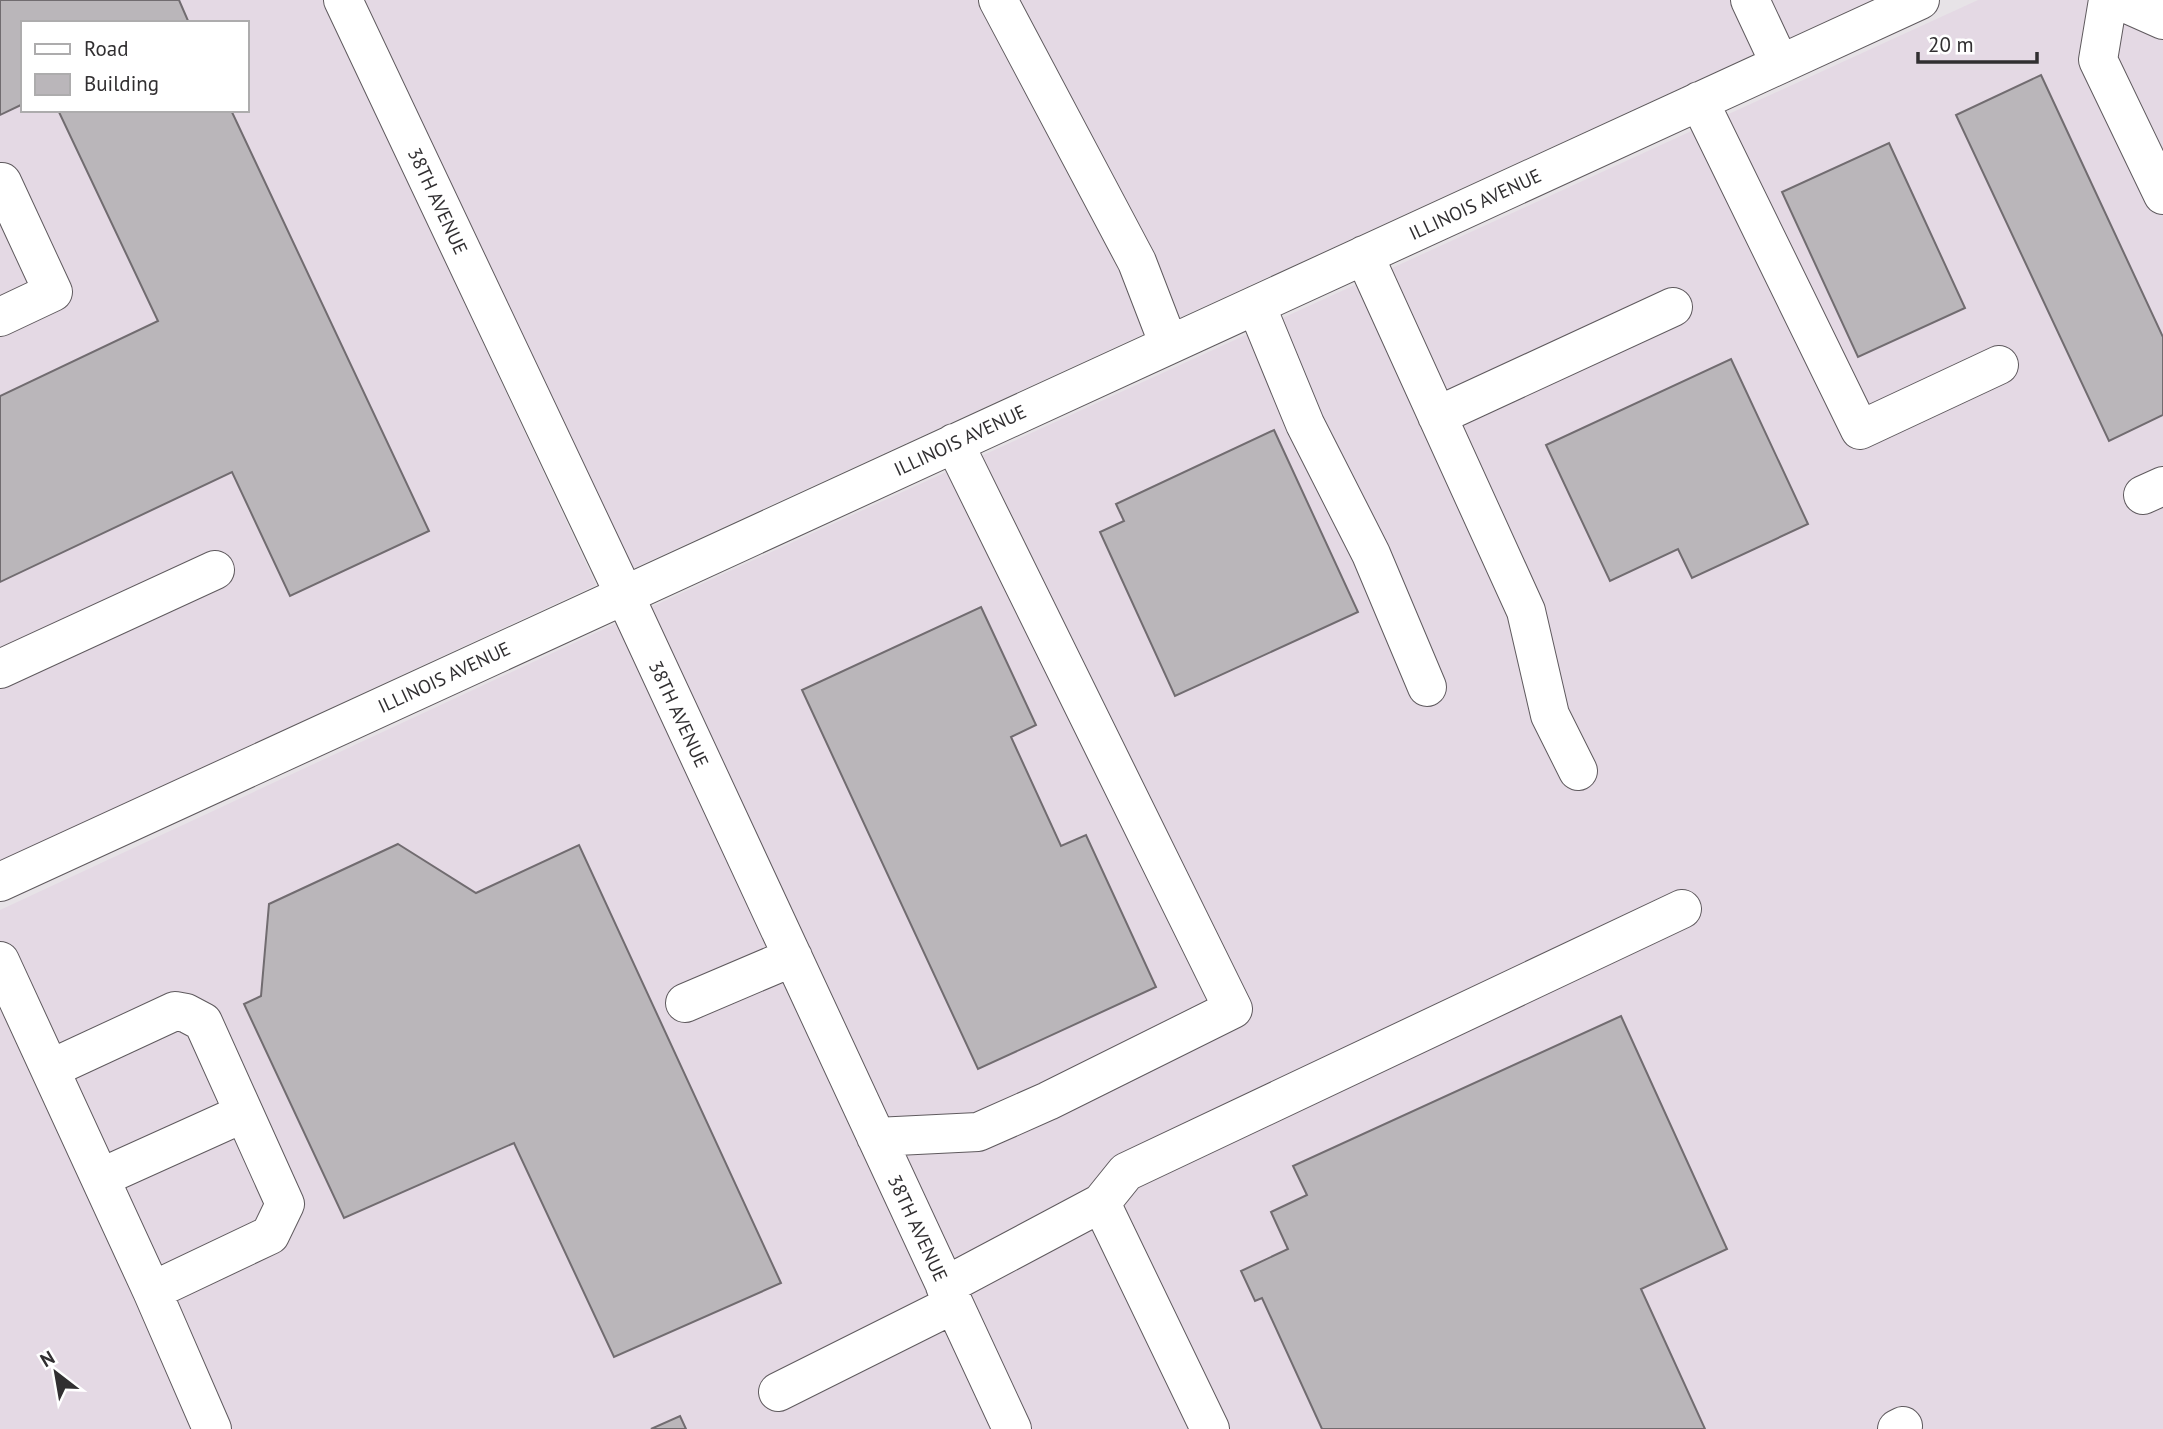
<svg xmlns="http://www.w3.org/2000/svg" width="2163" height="1429" font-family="'PT Sans',sans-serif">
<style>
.built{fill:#e4d9e4;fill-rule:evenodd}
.building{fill:#bab6ba;stroke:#716c70;stroke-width:2}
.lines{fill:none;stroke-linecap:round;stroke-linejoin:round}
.minor-casing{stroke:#5f5a5e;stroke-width:40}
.minor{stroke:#fff;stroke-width:38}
.labels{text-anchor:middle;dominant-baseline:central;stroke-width:7;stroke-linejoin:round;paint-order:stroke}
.street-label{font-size:19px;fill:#312f31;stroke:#fff}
</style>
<rect width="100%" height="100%" fill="#e7e3e7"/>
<path class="built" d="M 0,0 L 323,0 L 596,585 L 0,861 ZM 23,23 L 247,23 L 247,110 L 23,110 Z
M 364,0 L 1872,0 L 632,569 Z
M 1978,0 L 2163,0 L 2163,1429 L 0,1429 L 0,910 L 662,602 Z"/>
<path class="building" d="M 0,0 L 179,0 L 189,23 L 23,23 L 23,104 L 0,115 Z
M 2041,75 L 2163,337 L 2163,415 L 2109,441 L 1956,115 Z
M 58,110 L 231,110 L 429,531 L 290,596 L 232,472 L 0,582 L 0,396 L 158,321 Z
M 1889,143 L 1965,308 L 1858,357 L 1782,192 Z
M 1731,359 L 1808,524 L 1692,578 L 1678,549 L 1610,581 L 1546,445 Z
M 1274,430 L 1358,612 L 1175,696 L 1100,532 L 1124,521 L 1116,504 Z
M 981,607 L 1036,725 L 1011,737 L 1061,846 L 1086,835 L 1156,987 L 978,1069 L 802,690 Z
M 398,844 L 476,893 L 579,845 L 781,1283 L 614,1357 L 514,1143 L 344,1218 L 244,1004 L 261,996 L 269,904 Z
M 1621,1016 L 1727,1249 L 1641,1289 L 1705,1429 L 1322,1429 L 1262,1298 L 1255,1301 L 1241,1271 L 1288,1249 L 1271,1212 L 1307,1195 L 1293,1166 Z
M 680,1416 L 686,1429 L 651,1429 Z"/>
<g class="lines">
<g class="minor-casing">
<path id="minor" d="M 343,0 L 624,594 L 1012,1429
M 998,0 L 1137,262 L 1169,345
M 1750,0 L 1780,64
M 2108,0 L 2098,60 L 2163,195
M 2118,0 L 2163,20
M 1699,101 L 1860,430 L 1999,365
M 0,183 L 2,182 L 53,292 L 0,317
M 1364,255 L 1526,611 L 1550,715 L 1578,771
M 1256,305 L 1305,424 L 1371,554 L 1427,687
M 1437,416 L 1673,307
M 2143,495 L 2163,486
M 0,669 L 215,570
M 0,882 L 1920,0
M 0,961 L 152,1291 L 212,1429
M 685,1003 L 793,957
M 50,1069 L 175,1011 L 186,1013 L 203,1022 L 285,1204 L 270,1235 L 152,1291
M 876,1137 L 978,1132 L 1048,1101 L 1233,1009 L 954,443
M 100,1178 L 244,1113
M 1101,1203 L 1210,1429
M 945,1286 L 1101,1203 L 1126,1172 L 1682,909
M 778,1392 L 954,1304
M 1897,1429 L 1903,1426"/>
</g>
<use href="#minor" class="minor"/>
</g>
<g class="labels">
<g class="street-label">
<text transform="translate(438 201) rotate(65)">38TH AVENUE</text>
<text transform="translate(1475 204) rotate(-25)">ILLINOIS AVENUE</text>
<text transform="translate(960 440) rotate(-25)">ILLINOIS AVENUE</text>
<text transform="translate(444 677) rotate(-25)">ILLINOIS AVENUE</text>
<text transform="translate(679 714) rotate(65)">38TH AVENUE</text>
<text transform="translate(918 1228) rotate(65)">38TH AVENUE</text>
</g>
</g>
<rect x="21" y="21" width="228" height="91" fill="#ffffff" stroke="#adacad" stroke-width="2"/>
<rect x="35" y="44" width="35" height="10" fill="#ffffff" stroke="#adacad" stroke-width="2"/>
<text x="84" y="56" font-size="21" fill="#312f31">Road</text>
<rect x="35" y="74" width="35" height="21" fill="#bab6ba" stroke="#adacad" stroke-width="2"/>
<text x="84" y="91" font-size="21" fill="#312f31">Building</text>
<g transform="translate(56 1373) rotate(329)" stroke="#ffffff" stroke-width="5" paint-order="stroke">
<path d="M0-5L12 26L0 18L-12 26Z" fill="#312f31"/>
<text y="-10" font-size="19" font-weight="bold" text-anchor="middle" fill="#312f31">N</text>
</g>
<path d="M1918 52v10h119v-10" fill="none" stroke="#312f31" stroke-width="3.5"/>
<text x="1928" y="52" font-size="21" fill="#312f31" stroke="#ffffff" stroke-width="5" paint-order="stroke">20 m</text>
</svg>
